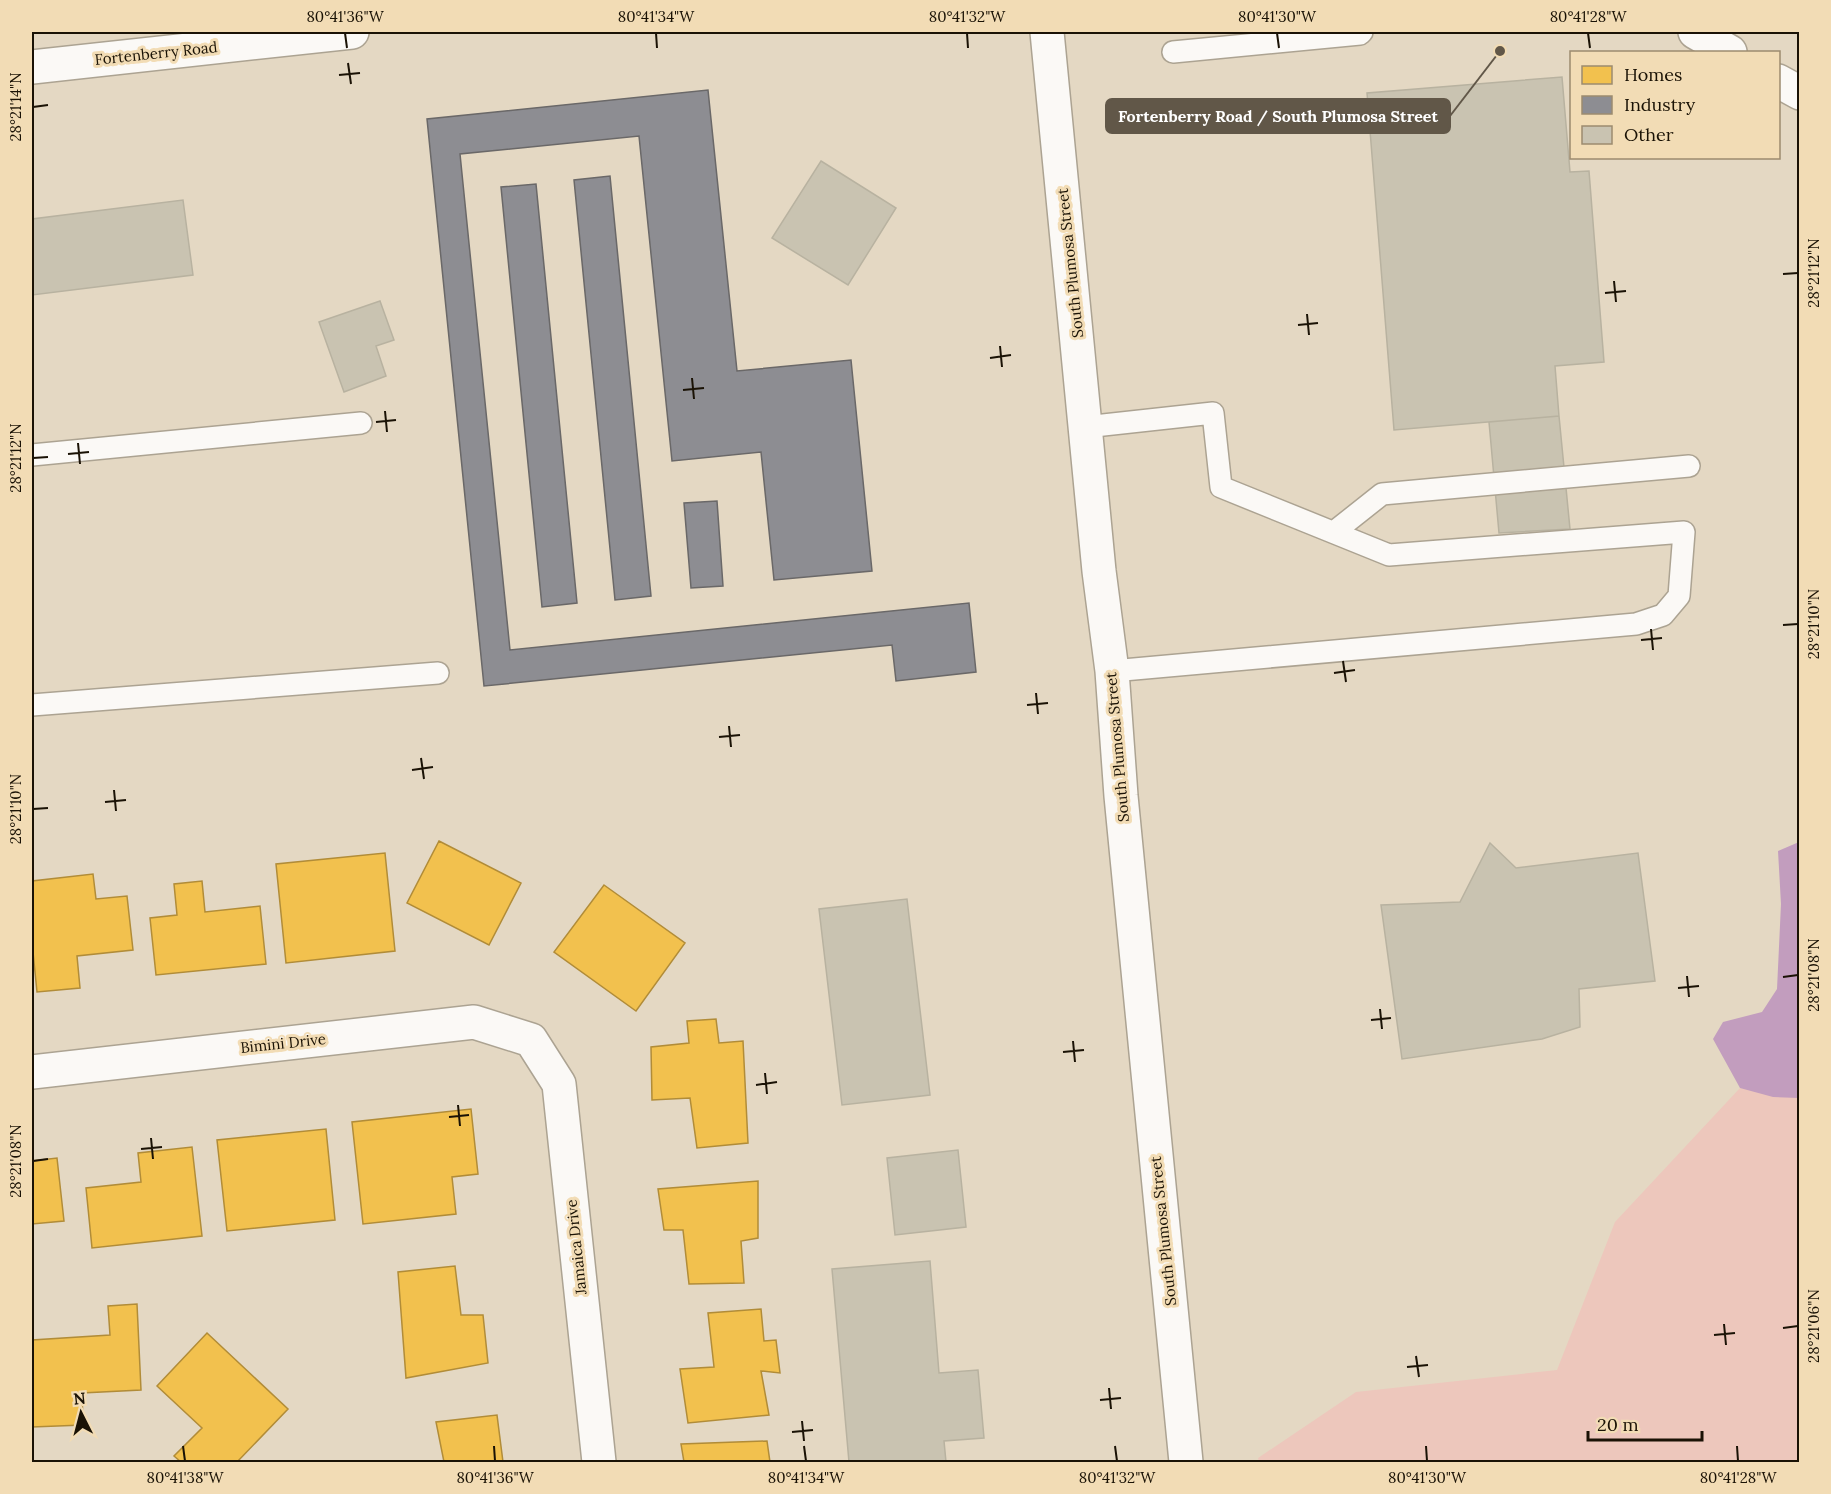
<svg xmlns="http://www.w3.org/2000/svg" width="1831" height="1494" font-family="Lora,serif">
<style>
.green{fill:#edc7bc}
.water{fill:#c29dbe}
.homes{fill:#f2c14e;stroke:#b18c38;stroke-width:1.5}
.industry{fill:#8d8d92;stroke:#6a6868;stroke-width:1.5}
.building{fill:#c9c3b1;stroke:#b8b2a0;stroke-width:1.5}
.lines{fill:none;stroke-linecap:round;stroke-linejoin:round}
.service-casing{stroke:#aca392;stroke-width:24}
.minor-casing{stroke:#aca392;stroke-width:36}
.tertiary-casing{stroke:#aca392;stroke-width:36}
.service{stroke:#fbf9f6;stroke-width:21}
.minor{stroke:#fbf9f6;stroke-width:33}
.tertiary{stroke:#fbf9f6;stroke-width:33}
.ticks{fill:none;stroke:#1a1205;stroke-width:2}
.labels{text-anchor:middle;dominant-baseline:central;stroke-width:6;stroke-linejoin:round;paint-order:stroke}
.street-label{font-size:15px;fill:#1a1205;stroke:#f2dcb5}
.leader{fill:none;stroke:#615748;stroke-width:2}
.callout-dot{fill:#615748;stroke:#f2dcb5;stroke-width:2}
.callout{fill:#615748;stroke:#615748;stroke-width:2}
.callout-label{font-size:16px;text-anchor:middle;font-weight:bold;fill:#fff}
.neatline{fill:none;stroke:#1a1205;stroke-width:2}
.ticks-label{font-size:15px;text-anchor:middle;fill:#1a1205}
</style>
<rect width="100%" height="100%" fill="#e4d8c3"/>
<path class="green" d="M 1740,1088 L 1799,1096 L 1799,1462 L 1259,1462 L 1258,1458 L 1356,1392 L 1557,1370 L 1615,1222 Z"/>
<path class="water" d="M 1799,842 L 1799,1098 L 1773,1097 L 1740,1088 L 1713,1039 L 1723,1022 L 1762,1012 L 1777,989 L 1781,904 L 1778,851 Z"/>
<path class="homes" d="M 439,841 L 521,883 L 489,945 L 407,903 Z
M 385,853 L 395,951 L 286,963 L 276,864 Z
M 93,874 L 96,899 L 127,896 L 133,950 L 77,956 L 80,988 L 37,992 L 32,942 L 32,881 Z
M 202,881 L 205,912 L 260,906 L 266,964 L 156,975 L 150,918 L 177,915 L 174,884 Z
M 604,885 L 685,943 L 636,1011 L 554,952 Z
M 716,1019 L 719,1043 L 743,1041 L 748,1143 L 697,1148 L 690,1098 L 652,1100 L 651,1047 L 689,1043 L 687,1021 Z
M 471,1109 L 478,1174 L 452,1177 L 456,1214 L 363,1224 L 352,1122 Z
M 326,1129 L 335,1220 L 227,1231 L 217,1140 Z
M 192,1147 L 202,1236 L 92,1248 L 86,1188 L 141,1182 L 138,1153 Z
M 57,1158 L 64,1221 L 32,1224 L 32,1161 Z
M 758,1181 L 758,1238 L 741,1241 L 744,1283 L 689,1284 L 683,1230 L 664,1230 L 658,1189 Z
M 455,1266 L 461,1315 L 483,1315 L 488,1363 L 406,1378 L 398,1272 Z
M 137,1304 L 141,1390 L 82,1393 L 83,1425 L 32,1427 L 32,1340 L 110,1335 L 108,1306 Z
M 761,1309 L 764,1341 L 776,1340 L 780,1373 L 761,1371 L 769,1415 L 688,1423 L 680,1369 L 714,1367 L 708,1313 Z
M 207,1333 L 288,1409 L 237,1462 L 181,1462 L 174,1456 L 202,1428 L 157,1386 Z
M 497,1415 L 503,1462 L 444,1462 L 436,1422 Z
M 767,1441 L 770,1462 L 684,1462 L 681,1444 Z"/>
<path class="industry" d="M 708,90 L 737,371 L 851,360 L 872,571 L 774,580 L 761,452 L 672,461 L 639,136 L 460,154 L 510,650 L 969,603 L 976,672 L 896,681 L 892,645 L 484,686 L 427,119 Z
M 610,176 L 651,596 L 615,600 L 574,180 Z
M 536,184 L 577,603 L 542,607 L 501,187 Z
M 717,501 L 723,586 L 691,588 L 684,503 Z"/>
<path class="building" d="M 1562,77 L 1570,172 L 1589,171 L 1604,362 L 1555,366 L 1559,416 L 1394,430 L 1367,93 Z
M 821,161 L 896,208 L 848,285 L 772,238 Z
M 183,200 L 193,275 L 32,295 L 32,219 Z
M 380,301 L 394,340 L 376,346 L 386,376 L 344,392 L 319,322 Z
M 1559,416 L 1570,529 L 1499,533 L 1489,422 Z
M 1490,843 L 1516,868 L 1638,853 L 1655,981 L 1579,989 L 1580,1027 L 1542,1039 L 1402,1059 L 1381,905 L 1460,902 Z
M 907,899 L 930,1095 L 842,1105 L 819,909 Z
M 958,1150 L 966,1227 L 895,1235 L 887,1158 Z
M 930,1261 L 939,1373 L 978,1370 L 984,1438 L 944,1441 L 946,1462 L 849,1462 L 832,1269 Z"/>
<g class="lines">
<g class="service-casing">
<path id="service" d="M 1173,52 L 1360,34 L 1362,32
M 1085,427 L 1213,413 L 1221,487 L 1389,555 L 1684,532 L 1679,596 L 1663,615 L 1636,624 L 1112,671
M 32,455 L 361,423
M 1334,532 L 1382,494 L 1689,466
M 32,705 L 438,673"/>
</g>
<g class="minor-casing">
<path id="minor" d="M 32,1072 L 474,1022 L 531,1040 L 559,1084 L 599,1462"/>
</g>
<g class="tertiary-casing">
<path id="tertiary" d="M 1047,32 L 1099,571 L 1112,671 L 1121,796 L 1186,1462
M 1695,32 L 1730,52
M 32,67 L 352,32
M 1778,81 L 1800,93"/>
</g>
<use href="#service" class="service"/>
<use href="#minor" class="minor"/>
<use href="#tertiary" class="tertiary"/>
</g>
<path class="ticks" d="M 345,33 L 347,48M 656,33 L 657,48M 967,33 L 968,48M 1277,33 L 1279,48M 1588,33 L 1590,48M 348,63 L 351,84M 339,75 L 360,73M 33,107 L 48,105M 1783,274 L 1798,273M 1614,281 L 1616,302M 1605,293 L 1626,291M 1307,314 L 1309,335M 1298,325 L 1318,323M 1000,346 L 1002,367M 990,358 L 1011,355M 692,378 L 694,399M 683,390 L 704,388M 385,411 L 387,432M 376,422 L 396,420M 78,443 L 80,464M 68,454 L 89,452M 33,458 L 48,457M 1783,625 L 1798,624M 1651,629 L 1653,650M 1641,640 L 1662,638M 1343,661 L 1346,682M 1334,673 L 1355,670M 1036,693 L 1038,714M 1027,705 L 1048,703M 729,726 L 731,747M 719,737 L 740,735M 421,758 L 424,779M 412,770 L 433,767M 114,790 L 116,811M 105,802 L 126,800M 33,809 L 48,808M 1687,976 L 1689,997M 1783,977 L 1798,975M 1678,988 L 1699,986M 1380,1009 L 1382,1029M 1371,1020 L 1391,1018M 1073,1041 L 1075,1062M 1063,1052 L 1084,1050M 765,1073 L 767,1094M 756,1085 L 777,1082M 458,1105 L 460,1126M 449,1117 L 469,1115M 151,1138 L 153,1159M 141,1149 L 162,1147M 33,1161 L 48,1159M 1724,1324 L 1726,1345M 1783,1328 L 1798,1326M 1714,1335 L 1735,1333M 1416,1356 L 1419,1377M 1407,1367 L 1428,1365M 1109,1388 L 1111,1409M 1100,1400 L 1121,1398M 802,1421 L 804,1441M 792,1432 L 813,1430M 183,1446 L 185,1461M 494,1446 L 495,1461M 804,1446 L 806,1461M 1115,1446 L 1117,1461M 1426,1446 L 1427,1461M 1737,1446 L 1738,1461"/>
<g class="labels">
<g class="street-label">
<text transform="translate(156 53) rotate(-6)">Fortenberry Road</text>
<text transform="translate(1070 263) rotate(-96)">South Plumosa Street</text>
<text transform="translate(1117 747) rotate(-95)">South Plumosa Street</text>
<text transform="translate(283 1043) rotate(-6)">Bimini Drive</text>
<text transform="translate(1163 1231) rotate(-96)">South Plumosa Street</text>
<text transform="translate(576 1247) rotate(-96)">Jamaica Drive</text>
</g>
</g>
<path class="leader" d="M1500 51L1450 116"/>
<circle class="callout-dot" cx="1500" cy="51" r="6"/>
<rect class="callout" x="1106" y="99" width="344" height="34" rx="6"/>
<g class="callout-label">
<text x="1278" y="122">Fortenberry Road / South Plumosa Street</text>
</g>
<rect width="1831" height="1494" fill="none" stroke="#f2dcb5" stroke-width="66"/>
<rect x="1570" y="51" width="210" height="108" fill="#f2dcb5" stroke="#9c8b6f" stroke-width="1.5"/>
<rect x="1582" y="66" width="30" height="18" fill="#f2c14e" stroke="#9c8b6f" stroke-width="1.5"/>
<text x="1624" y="81" font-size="18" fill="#1a1205">Homes</text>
<rect x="1582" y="96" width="30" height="18" fill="#8d8d92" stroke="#9c8b6f" stroke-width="1.5"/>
<text x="1624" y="111" font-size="18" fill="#1a1205">Industry</text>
<rect x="1582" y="126" width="30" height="18" fill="#c9c3b1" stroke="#9c8b6f" stroke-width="1.5"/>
<text x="1624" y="141" font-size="18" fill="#1a1205">Other</text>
<g transform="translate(81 1413) rotate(354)" stroke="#f2dcb5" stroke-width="4.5" paint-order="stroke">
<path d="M0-4.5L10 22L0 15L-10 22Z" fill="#1a1205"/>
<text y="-9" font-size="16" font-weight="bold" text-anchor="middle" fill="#1a1205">N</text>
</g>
<path d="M1588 1431v9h114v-9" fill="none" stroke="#1a1205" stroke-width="3"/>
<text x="1597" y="1431" font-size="18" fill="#1a1205" stroke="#f2dcb5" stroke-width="4.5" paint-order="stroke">20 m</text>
<rect x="33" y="33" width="1765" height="1428" class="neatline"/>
<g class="ticks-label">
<text x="345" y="22">80°41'36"W</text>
<text x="656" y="22">80°41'34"W</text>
<text x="967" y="22">80°41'32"W</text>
<text x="1277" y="22">80°41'30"W</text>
<text x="1588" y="22">80°41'28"W</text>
<text transform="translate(16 107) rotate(-90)" y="5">28°21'14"N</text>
<text transform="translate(1814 273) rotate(-90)" y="5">28°21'12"N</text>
<text transform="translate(16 458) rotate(-90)" y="5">28°21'12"N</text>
<text transform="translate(1814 624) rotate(-90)" y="5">28°21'10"N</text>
<text transform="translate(16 809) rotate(-90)" y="5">28°21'10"N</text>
<text transform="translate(1814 975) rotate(-90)" y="5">28°21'08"N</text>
<text transform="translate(16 1161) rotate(-90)" y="5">28°21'08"N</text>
<text transform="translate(1814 1326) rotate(-90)" y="5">28°21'06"N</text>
<text x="185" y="1483">80°41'38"W</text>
<text x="495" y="1483">80°41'36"W</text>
<text x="806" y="1483">80°41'34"W</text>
<text x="1117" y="1483">80°41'32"W</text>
<text x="1427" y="1483">80°41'30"W</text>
<text x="1738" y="1483">80°41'28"W</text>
</g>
</svg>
